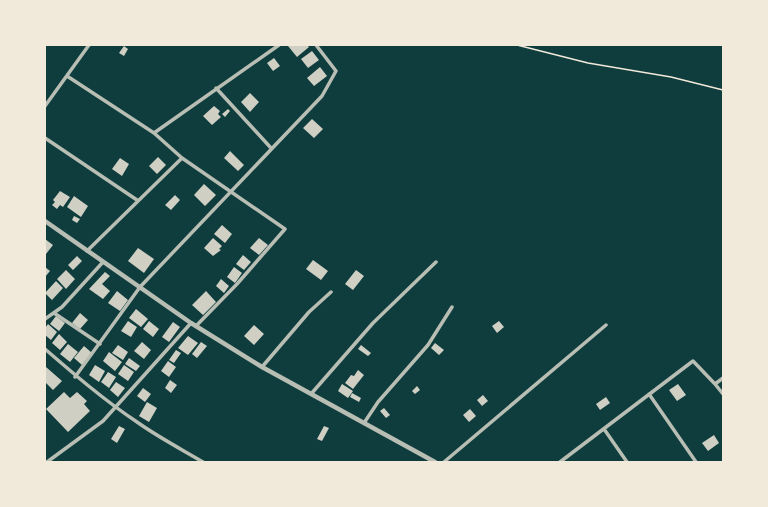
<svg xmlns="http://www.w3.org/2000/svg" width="768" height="507" font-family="'Archivo Narrow',sans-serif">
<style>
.building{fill:#cfcfc3}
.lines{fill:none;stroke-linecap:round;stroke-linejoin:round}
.path{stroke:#f1e9da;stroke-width:1.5}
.minor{stroke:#b8beb3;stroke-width:3.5}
.tertiary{stroke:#b8beb3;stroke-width:4.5}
</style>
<rect width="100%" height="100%" fill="#0f3d3e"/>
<path class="building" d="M 290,45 L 307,45 L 309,47 L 297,57 L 288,46 Z
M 124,46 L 128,49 L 124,56 L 119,53 Z
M 312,51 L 319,60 L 308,68 L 301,59 Z
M 274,58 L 280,66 L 273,71 L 267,63 Z
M 320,67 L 327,76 L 314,86 L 307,78 Z
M 250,93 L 259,102 L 250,112 L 241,102 Z
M 214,106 L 220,111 L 218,114 L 221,117 L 212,125 L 203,116 Z
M 228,109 L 230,111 L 225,117 L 222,114 Z
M 312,119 L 323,129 L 314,138 L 303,128 Z
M 230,151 L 244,165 L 238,171 L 224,158 Z
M 158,157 L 166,165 L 157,174 L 149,166 Z
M 120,158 L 129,164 L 122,176 L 112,169 Z
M 204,184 L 216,195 L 205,206 L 194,195 Z
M 60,191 L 70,197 L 63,207 L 60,205 L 57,209 L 52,205 L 55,202 L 53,200 Z
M 175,195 L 180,200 L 171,210 L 165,205 Z
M 74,196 L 88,206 L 81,217 L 67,207 Z
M 74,216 L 80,219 L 77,223 L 72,220 Z
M 222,225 L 232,234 L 225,243 L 214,234 Z
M 213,238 L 222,246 L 219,249 L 221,250 L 213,256 L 204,248 Z
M 259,238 L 268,245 L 259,255 L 250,248 Z
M 45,239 L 53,245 L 46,254 L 45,253 Z
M 138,248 L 154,259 L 144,273 L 128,261 Z
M 243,255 L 251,262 L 244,270 L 236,264 Z
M 77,256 L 82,261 L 73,270 L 68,265 Z
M 313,260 L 328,271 L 321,280 L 306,269 Z
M 45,267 L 50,271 L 45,277 Z
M 234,267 L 242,273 L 235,283 L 227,277 Z
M 66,270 L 75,279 L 66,289 L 57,279 Z
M 356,270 L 364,276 L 353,290 L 345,284 Z
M 105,272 L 110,276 L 102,284 L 110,291 L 103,299 L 89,289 Z
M 221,279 L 229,286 L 224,293 L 216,286 Z
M 56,281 L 63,288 L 52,300 L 45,293 Z
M 117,291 L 128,300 L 120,311 L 108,303 Z
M 206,291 L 216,302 L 203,315 L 192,305 Z
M 136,309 L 148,319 L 141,327 L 129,318 Z
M 80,313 L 88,320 L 80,329 L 72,323 Z
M 56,316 L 65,323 L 59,331 L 50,324 Z
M 128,321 L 137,327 L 131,337 L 121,331 Z
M 149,321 L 159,329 L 153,337 L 143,329 Z
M 499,321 L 504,327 L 497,333 L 492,326 Z
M 173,322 L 180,327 L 169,342 L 162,337 Z
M 48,324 L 57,332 L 51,340 L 45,335 L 45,328 Z
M 254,325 L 264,334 L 254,345 L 244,336 Z
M 59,334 L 67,342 L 60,350 L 52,343 Z
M 188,336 L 198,343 L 188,355 L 178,348 Z
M 142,342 L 151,350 L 144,359 L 134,351 Z
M 201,342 L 207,346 L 197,358 L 192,354 Z
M 435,343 L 444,350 L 439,355 L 431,348 Z
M 68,344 L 78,352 L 70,362 L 60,354 Z
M 118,345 L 128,352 L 123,360 L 112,353 Z
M 361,345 L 371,353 L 368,356 L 358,349 Z
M 84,346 L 92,353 L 82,365 L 74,358 Z
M 176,350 L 181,353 L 174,363 L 169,360 Z
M 109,352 L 122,362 L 115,371 L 103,361 Z
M 129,358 L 140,366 L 136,371 L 125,364 Z
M 168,361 L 176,367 L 169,377 L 161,371 Z
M 95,365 L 105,371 L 99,382 L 89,375 Z
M 124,365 L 134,372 L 128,381 L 118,374 Z
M 46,367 L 62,381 L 53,390 L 45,382 Z
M 358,370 L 364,375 L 353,389 L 345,383 L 351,375 L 354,376 Z
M 108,372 L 116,377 L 109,388 L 101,382 Z
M 170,380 L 177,385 L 171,393 L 165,388 Z
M 116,382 L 125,388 L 118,397 L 110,390 Z
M 342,384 L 353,391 L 348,398 L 338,391 Z
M 678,384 L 686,395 L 677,401 L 669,390 Z
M 417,386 L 420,390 L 415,394 L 412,391 Z
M 143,388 L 151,394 L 145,402 L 137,396 Z
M 64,392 L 70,398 L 77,392 L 87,401 L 84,404 L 90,411 L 68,432 L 46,409 Z
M 352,393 L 361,398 L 359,402 L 350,397 Z
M 483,395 L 488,401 L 482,406 L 477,400 Z
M 606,397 L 610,403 L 600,410 L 596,404 Z
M 147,402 L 157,408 L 149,422 L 139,416 Z
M 384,408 L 390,415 L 386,418 L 380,411 Z
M 470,409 L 476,416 L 469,422 L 463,415 Z
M 119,426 L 125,429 L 117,443 L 111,439 Z
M 324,426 L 329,428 L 322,441 L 317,439 Z
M 714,435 L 719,443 L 708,451 L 702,443 Z"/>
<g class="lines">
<path class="path" d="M 517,45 L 588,63 L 671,77 L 723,90"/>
<path class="minor" d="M 67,76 L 154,133 L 182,158 L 285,229 L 237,284 L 196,326
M 216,88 L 271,148
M 45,106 L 89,45
M 154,133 L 279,45
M 45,138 L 137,200
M 87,251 L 182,158
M 54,313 L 100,344
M 45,319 L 62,307 L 103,262
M 45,349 C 75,375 104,400 137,422 C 158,437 181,449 203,462
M 262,367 L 309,312 L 331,292
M 75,377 L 140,287 L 322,96 L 336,71 L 316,45
M 715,384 L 723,378
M 311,394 L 373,323 L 436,262
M 649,394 L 696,462
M 364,423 L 378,402 L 428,345 L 452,307
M 604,429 L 627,462
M 47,462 L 103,421 L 191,323
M 444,462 L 606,325
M 560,462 L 693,361 L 715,384 L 723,394"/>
<path class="tertiary" d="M 45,221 L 191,323 L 262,367 L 435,462"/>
</g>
<rect width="768" height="507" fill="none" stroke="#f1e9da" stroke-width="92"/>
</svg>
